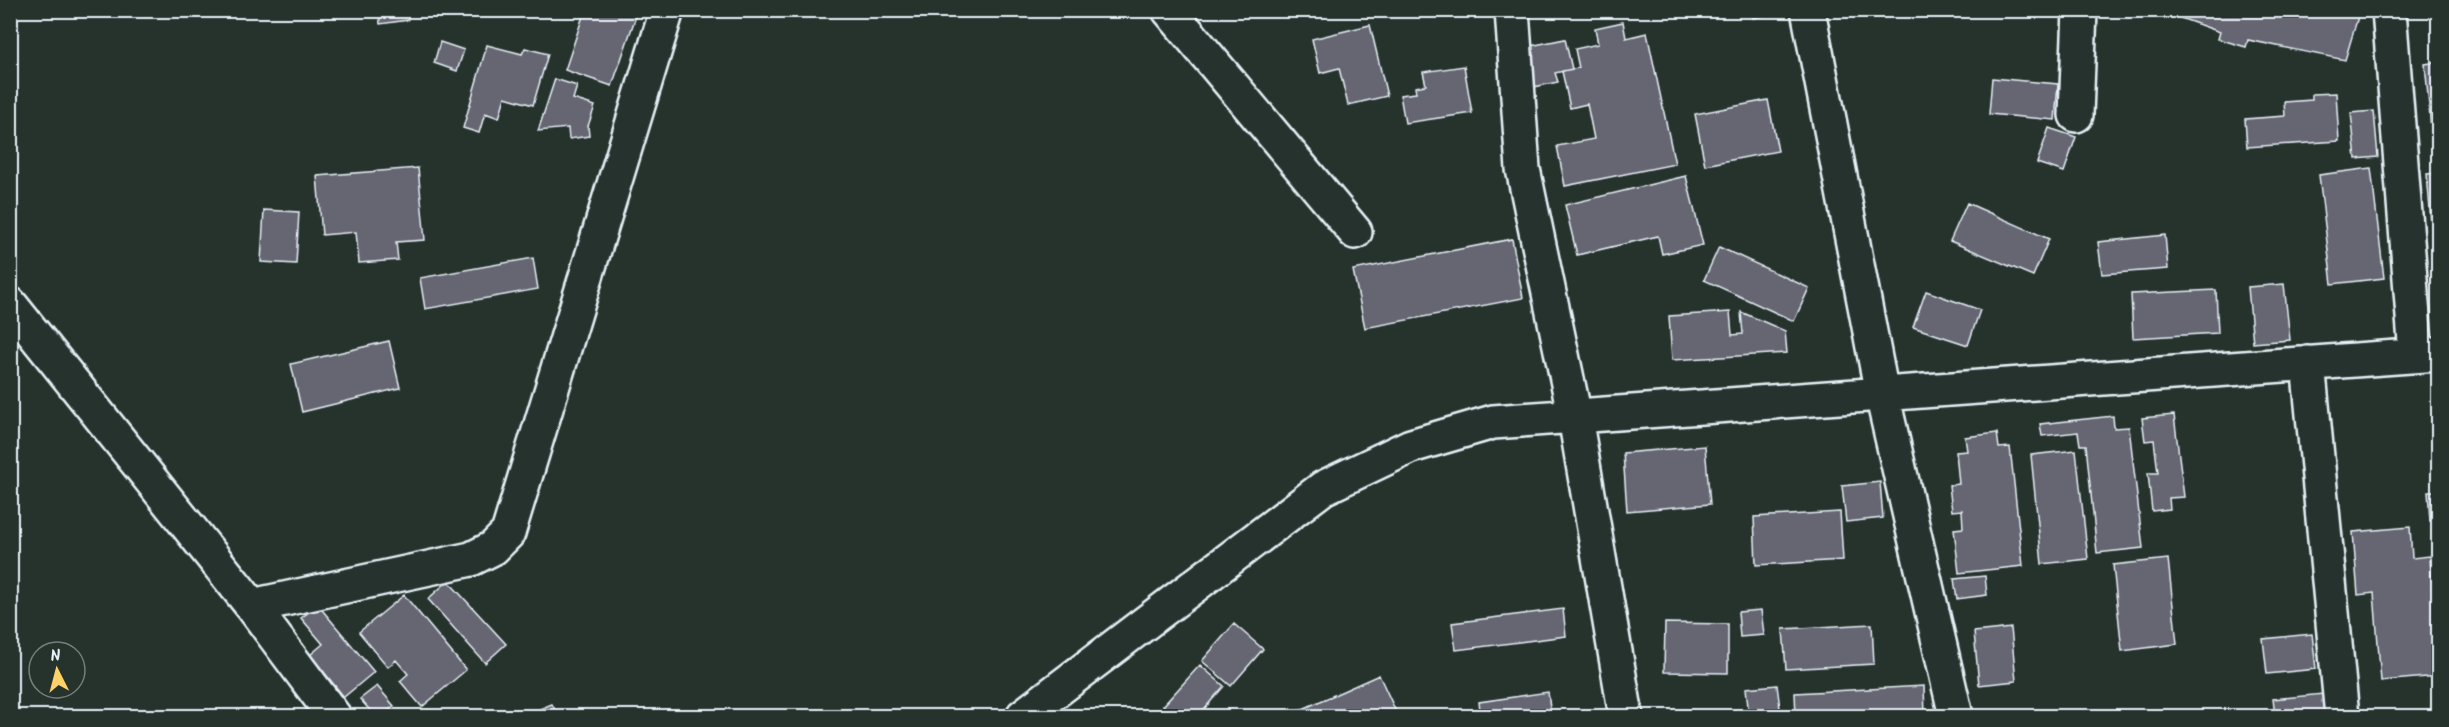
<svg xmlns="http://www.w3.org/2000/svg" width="2449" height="727" font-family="Kalam,sans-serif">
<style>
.building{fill:#666572;stroke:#e8f1f8;stroke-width:1.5}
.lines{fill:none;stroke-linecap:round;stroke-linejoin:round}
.minor-casing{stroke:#e8f1f8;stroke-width:38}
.minor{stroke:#26332d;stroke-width:33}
</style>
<rect width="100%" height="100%" fill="#26332d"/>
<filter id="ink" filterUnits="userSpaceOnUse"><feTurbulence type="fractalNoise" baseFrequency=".0167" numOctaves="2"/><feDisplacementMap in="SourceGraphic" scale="12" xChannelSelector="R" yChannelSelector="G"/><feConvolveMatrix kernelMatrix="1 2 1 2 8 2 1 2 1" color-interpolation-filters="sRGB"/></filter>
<g filter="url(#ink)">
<path class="building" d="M 379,10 L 407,10 L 408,20 L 380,24 Z
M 585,10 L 638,10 L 612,86 L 565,70 Z
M 1751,10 L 1791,10 L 1791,11 L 1753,18 Z
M 2158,10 L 2360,10 L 2345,60 L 2248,40 L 2246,47 L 2218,39 L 2220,32 Z
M 1623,22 L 1626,38 L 1647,33 L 1675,164 L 1565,186 L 1557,146 L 1594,139 L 1587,104 L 1570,108 L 1562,71 L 1579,68 L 1575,49 L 1598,44 L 1595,28 Z
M 1370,25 L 1387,96 L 1348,105 L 1339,68 L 1320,73 L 1312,39 Z
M 1565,39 L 1572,69 L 1555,73 L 1558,82 L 1534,87 L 1525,47 Z
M 440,42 L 464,50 L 457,71 L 434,63 Z
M 487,45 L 522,54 L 525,48 L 548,54 L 533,105 L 505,97 L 499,118 L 485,113 L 479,133 L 463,128 Z
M 2438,62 L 2438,148 L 2433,149 L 2425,64 Z
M 1464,66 L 1472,113 L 1405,123 L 1400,95 L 1416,93 L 1415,87 L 1426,85 L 1423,72 Z
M 1992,78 L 2058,84 L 2055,120 L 1989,114 Z
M 555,79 L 577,86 L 573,99 L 595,106 L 588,126 L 589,136 L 569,139 L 568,128 L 538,131 Z
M 2336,93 L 2339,141 L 2247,147 L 2245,119 L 2285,116 L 2284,102 L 2312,100 L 2312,94 Z
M 1768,100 L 1778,151 L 1705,165 L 1695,114 Z
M 2374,111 L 2378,157 L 2356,159 L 2351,113 Z
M 2049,128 L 2076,137 L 2064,172 L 2037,163 Z
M 418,168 L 425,240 L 396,242 L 398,260 L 359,263 L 356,232 L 322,235 L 317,176 Z
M 2371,168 L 2384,278 L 2332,284 L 2319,175 Z
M 2438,173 L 2438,269 L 2435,269 L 2427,174 Z
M 1686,176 L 1703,245 L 1662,254 L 1658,236 L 1577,255 L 1565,205 Z
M 1967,203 L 2049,239 L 2033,276 L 1950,241 Z
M 264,210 L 299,212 L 296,264 L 261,262 Z
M 2165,235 L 2168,269 L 2102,274 L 2098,242 Z
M 1512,239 L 1523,298 L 1365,328 L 1353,270 Z
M 1719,247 L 1809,288 L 1794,321 L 1704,280 Z
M 533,258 L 538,289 L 425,309 L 420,278 Z
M 2284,284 L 2290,340 L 2253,343 L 2248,287 Z
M 2216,290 L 2218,333 L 2133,338 L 2131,294 Z
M 1926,291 L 1980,310 L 1968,345 L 1913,327 Z
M 1730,312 L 1732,335 L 1743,334 L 1741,312 L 1785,331 L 1787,353 L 1672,360 L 1669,316 Z
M 389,341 L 400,388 L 302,412 L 291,364 Z
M 2174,415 L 2184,497 L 2169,498 L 2170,509 L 2152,511 L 2148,473 L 2158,473 L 2154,440 L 2145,441 L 2142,418 Z
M 2113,416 L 2114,428 L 2129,427 L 2143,548 L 2097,553 L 2086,445 L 2080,445 L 2078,432 L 2042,436 L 2040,424 Z
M 1997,433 L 1999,448 L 2010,447 L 2023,566 L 1959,573 L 1954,529 L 1963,528 L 1962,510 L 1952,511 L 1949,485 L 1959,484 L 1956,452 L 1967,451 L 1965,437 Z
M 1705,446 L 1710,504 L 1627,511 L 1623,453 Z
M 2076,450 L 2088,559 L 2042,564 L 2031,455 Z
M 1880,482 L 1883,518 L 1846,522 L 1842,486 Z
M 2428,491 L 2438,491 L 2438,521 L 2430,521 Z
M 1840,512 L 1843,560 L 1756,565 L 1754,517 Z
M 2410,527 L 2412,558 L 2430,556 L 2438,676 L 2381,681 L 2374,593 L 2358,595 L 2353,532 Z
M 2168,559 L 2177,644 L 2122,651 L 2113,565 Z
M 1985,576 L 1987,595 L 1957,599 L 1954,579 Z
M 448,581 L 506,644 L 485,663 L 428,599 Z
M 404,595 L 466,670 L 422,707 L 400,681 L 408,674 L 396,660 L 388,667 L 359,632 Z
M 318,605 L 374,672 L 344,697 L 310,655 L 323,644 L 301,618 Z
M 1563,609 L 1566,636 L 1456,650 L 1452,623 Z
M 1761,610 L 1764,635 L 1740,637 L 1738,612 Z
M 1665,623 L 1728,624 L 1728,673 L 1664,672 Z
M 1234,624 L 1263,649 L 1231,686 L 1202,661 Z
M 1872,624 L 1874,664 L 1786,669 L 1783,629 Z
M 2011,628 L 2016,681 L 1979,685 L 1974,632 Z
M 2312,634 L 2316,669 L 2267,674 L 2263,639 Z
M 1200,665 L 1224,686 L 1198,716 L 1184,716 L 1181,713 L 1176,716 L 1163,706 Z
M 1379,675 L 1398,716 L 1287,716 Z
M 1777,685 L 1781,716 L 1749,716 L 1746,688 Z
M 377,686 L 394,706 L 382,716 L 375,716 L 360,699 Z
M 1924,686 L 1925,716 L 1796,716 L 1795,693 Z
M 1548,692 L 1551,716 L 1481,716 L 1479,702 Z
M 2323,694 L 2325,716 L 2275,716 L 2273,699 Z
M 552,704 L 558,716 L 523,716 Z"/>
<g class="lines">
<g class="minor-casing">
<path id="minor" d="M 1169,10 L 1355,232
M 1512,10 L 1523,169 L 1575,417 L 1626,716
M 1808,10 L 1882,394 L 1956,716
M 2389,10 L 2416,355
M 2076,115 L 2080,10
M 10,304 L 252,606 L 334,716
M 2308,363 L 2342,716
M 252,606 L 471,559 L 493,548 L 508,533 L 667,10
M 1023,716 L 1323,488 L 1411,446 L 1493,422 L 2438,354"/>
</g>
<use href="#minor" class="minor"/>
</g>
</g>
<rect width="2449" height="727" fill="none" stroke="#26332d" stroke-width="36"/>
<rect x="18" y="18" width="2413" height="691" fill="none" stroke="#e8f1f8" stroke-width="2" filter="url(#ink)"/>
<g transform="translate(57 670) rotate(354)"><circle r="28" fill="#26332d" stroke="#747f7e" stroke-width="1.5"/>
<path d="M0-4.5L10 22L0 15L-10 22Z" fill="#ffd166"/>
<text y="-9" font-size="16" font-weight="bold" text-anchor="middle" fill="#e8f1f8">N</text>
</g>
</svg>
